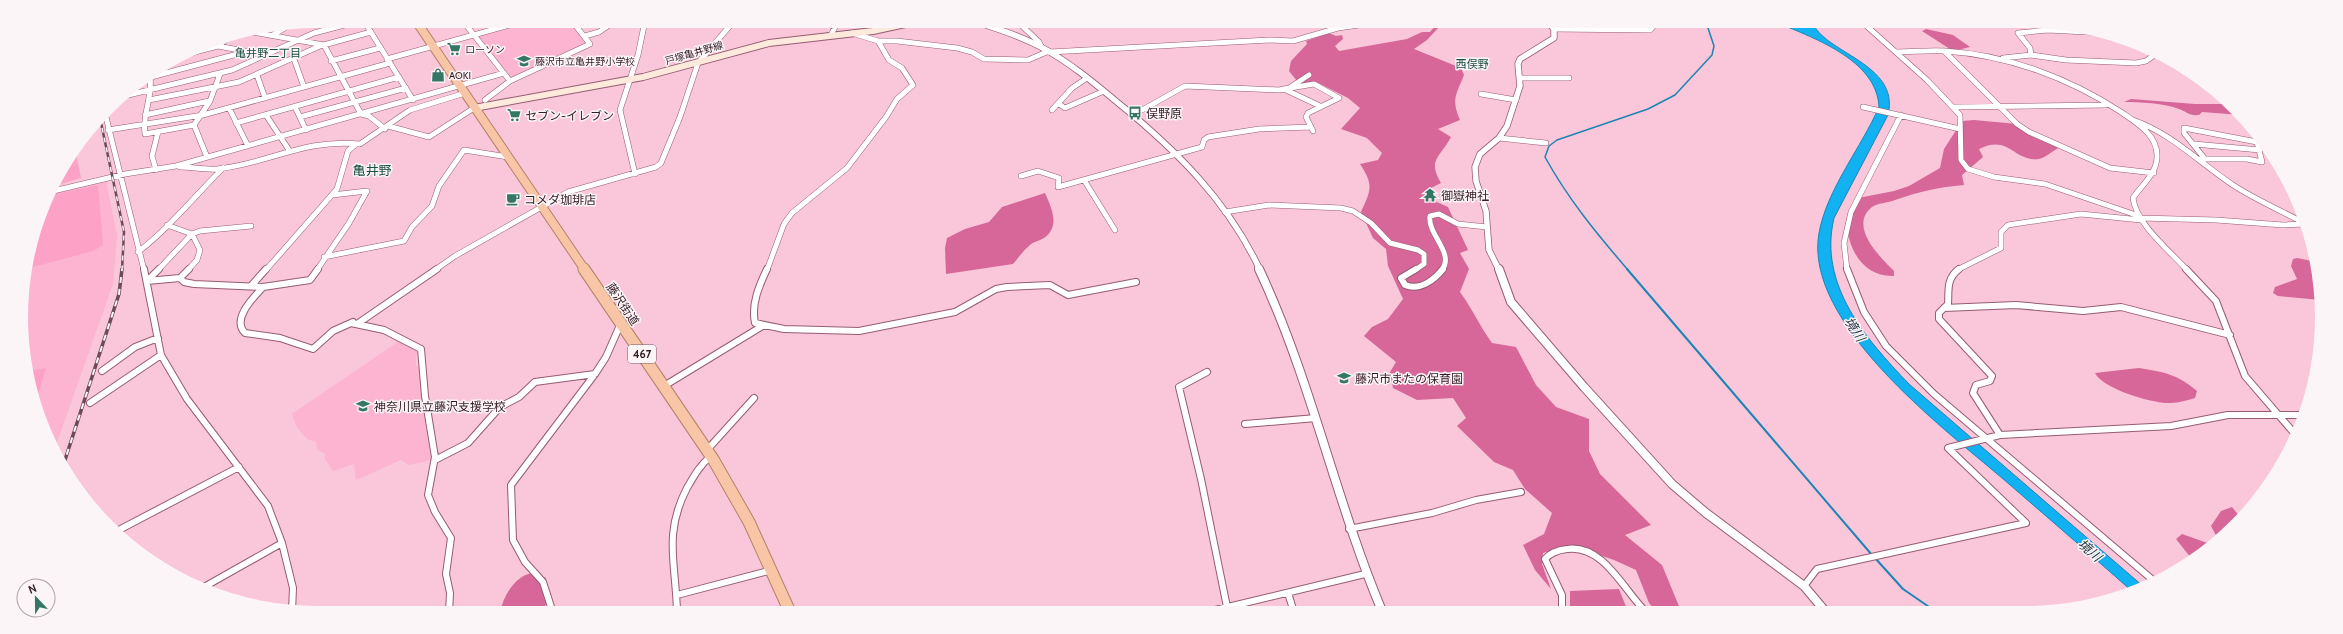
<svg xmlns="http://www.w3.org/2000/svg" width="2343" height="634" font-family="Cabin,'Noto Sans JP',sans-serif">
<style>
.built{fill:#fcb4d0}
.green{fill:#fea1c6}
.forest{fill:#d66798}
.water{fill:#11b1f2;stroke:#1c85b5}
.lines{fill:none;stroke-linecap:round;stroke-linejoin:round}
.stream-far1{stroke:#1c85b5;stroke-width:1.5}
.stream{stroke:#1c85b5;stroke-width:2}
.minor-far1-casing{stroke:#955c73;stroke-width:6}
.minor-casing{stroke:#955c73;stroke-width:8}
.tertiary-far1-casing{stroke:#955c73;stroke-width:7}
.tertiary-casing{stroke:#955c73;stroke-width:10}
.secondary-casing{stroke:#955c73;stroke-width:8}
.trunk-far1-casing{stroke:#b3826a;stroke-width:10}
.trunk-casing{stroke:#b3826a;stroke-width:13}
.minor-far1{stroke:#fff;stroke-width:5}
.minor{stroke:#fff;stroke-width:6}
.tertiary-far1{stroke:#fff;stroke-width:5.5}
.tertiary{stroke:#fff;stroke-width:8}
.secondary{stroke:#fdeadd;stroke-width:6}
.trunk-far1{stroke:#f8c6a6;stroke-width:8}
.trunk{stroke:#f8c6a6;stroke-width:11}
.rail-far1-casing{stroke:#6a4b57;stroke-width:2.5}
.rail-casing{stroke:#6a4b57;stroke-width:3.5}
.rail-far1{stroke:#fcf5f8;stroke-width:1.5;stroke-dasharray:5;stroke-linecap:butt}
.rail{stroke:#fcf5f8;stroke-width:2;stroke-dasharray:6;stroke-linecap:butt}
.labels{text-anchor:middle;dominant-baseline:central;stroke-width:3;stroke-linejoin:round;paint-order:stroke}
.far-poi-label{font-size:10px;fill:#341d26;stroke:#fcf5f8;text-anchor:start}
.far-street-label{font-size:10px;fill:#341d26;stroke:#fcf5f8}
.far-neighbourhood-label{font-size:11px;fill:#194e41;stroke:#fcf5f8}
.shield{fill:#fcf5f8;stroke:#705e65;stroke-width:1}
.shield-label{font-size:11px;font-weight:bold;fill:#341d26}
.poi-label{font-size:12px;fill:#341d26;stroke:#fcf5f8;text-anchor:start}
.street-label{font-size:12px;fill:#341d26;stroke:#fcf5f8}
.neighbourhood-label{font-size:13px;fill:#194e41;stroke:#fcf5f8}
.water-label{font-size:13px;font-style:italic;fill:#203642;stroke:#fcf5f8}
</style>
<rect width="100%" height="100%" fill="#fac6d9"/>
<path class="built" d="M 528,21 L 569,21 L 588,43 L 510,79 L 478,36 Z
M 106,181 L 117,236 L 113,284 L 54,451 L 31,394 L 22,297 L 31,241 L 49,194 Z
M 399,341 L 415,348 L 419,353 L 416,355 L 416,366 L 421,367 L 421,397 L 431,460 L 409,465 L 401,460 L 356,480 L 354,464 L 333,471 L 325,459 L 325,454 L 317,449 L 316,442 L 307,439 L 296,426 L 292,414 Z"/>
<path class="green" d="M 75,148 L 81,178 L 51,187 L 51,186 Z
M 98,185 L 103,245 L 93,251 L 26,269 L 31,241 L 48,196 Z
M 46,368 L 35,405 L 31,394 L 29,371 Z"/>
<path class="forest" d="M 1436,25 L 1439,27 L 1427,40 L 1414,49 L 1461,68 L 1464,75 C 1456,95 1451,99 1460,120 L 1438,129 L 1451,137 C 1440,158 1427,159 1441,183 L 1425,191 L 1430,199 L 1448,207 L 1468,250 L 1460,253 L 1469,269 L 1460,292 C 1472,308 1480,327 1492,343 L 1516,347 L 1536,385 L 1556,407 L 1589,419 L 1589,451 L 1600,474 L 1651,525 L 1625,535 L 1662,565 L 1681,611 L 1656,611 L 1649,603 L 1636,570 L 1614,560 L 1570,545 L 1543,553 L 1542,564 L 1551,589 L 1535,570 L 1523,545 L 1544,534 L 1552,513 L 1525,489 L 1513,470 L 1494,462 L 1457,426 L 1466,418 L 1453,398 L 1417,400 L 1393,388 L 1390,372 L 1396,362 L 1364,336 L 1372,327 L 1388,319 L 1403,299 L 1388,266 L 1386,249 L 1373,238 L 1361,212 C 1371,190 1374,185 1360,164 L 1378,160 L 1382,153 L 1367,138 L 1341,129 L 1360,108 L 1348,98 L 1316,82 L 1296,89 L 1297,81 L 1289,71 L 1291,61 L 1307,44 L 1306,41 L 1329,33 L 1336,36 L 1342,35 L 1343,39 L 1335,46 L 1339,51 L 1407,39 L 1422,32 L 1430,32 Z
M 1926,29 L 1953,35 L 1970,47 L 1953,51 L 1922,31 Z
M 2131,99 L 2195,104 L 2231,104 L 2241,115 L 2202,112 L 2199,115 C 2189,116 2187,112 2179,109 C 2165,103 2139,102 2124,102 Z
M 1974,120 L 2017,124 L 2060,147 C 2054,150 2045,158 2039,159 C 2013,162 2010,134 1979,149 L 1983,157 L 1962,175 L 1964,185 C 1939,187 1918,192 1895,200 C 1888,203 1877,203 1872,207 C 1848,226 1880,257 1894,271 L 1894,276 C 1866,277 1850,254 1847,227 C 1847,219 1855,206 1858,198 L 1894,191 L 1909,186 L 1940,168 L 1944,149 L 1962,121 Z
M 1045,193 C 1051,207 1061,226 1044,238 C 1039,241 1033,242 1030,245 C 1024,250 1018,258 1013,264 L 946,274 L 945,248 L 947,238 L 965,229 L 989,222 L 1002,207 Z
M 2297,258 L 2317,262 L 2320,300 L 2278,296 L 2273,293 L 2275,287 L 2297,279 L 2291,266 L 2293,259 Z
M 2139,368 C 2164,372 2177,374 2197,391 L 2195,398 C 2187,400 2179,403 2171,403 C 2153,404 2103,389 2095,373 Z
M 2232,507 L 2240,517 L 2219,541 L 2211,526 L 2221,511 Z
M 2182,534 L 2213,545 L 2191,558 L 2176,539 Z
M 532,573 L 546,578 L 547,603 L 540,613 L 500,613 C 503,596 515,576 532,573 Z
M 1619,589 L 1627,609 L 1630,611 L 1570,611 L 1570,591 Z"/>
<path class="water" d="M 1773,21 C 1783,21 1792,27 1802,26 L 1803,21 L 1812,21 C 1822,53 1901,63 1888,115 L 1834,218 C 1818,285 1866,339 1909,384 L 2144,587 L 2133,592 C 2090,554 2046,516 2002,478 C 1942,427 1803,322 1819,233 C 1827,189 1861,148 1879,107 C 1877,59 1811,37 1773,21 Z"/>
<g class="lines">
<path class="stream-far1" d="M 1628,270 C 1597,234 1568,199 1545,157 L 1549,146 L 1557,140 L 1648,109 L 1675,95 L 1712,55 L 1714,46 L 1706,22"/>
<path class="stream" d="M 1627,269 L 1872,555
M 1875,558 L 1903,589 L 1935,611"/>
<g class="minor-far1-casing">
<path id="minor-far1" d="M 320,21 L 325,29
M 364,21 L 413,100
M 463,21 L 510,81
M 824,21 L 835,27 L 831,35
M 1017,21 L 1039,42 L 1042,48
M 1743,21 L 1759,21
M 1861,21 L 1927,80 L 1960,115 L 1961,160 L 1968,169 L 1994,177 L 2045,184 L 2139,216
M 1554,29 L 1650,30 L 1658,21
M 247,31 L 324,45 L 361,114 L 369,116 L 385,129
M 852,33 L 878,41 L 897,41 L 957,48 L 972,52 L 984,59 L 1028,60 L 1049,51
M 273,35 L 291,24
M 585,36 L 599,32 L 615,21
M 218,46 L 232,35
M 1944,51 L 2017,124 L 2029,132 L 2110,168 L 2154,173
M 1050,52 L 1269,40 L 1293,41 L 1338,28 L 1387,21
M 1897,52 C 1913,52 1929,50 1945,51 C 2008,55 2069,78 2121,112 C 2137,123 2158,135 2157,157 C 2157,173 2141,186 2133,198 C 2136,224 2170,251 2187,270
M 187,54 L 218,46 L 265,55
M 2031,55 L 2030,48 L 2018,33 L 2048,30 L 2106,33
M 2003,58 L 2031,55 L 2066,60 L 2136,63 L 2146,61 L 2157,53
M 294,59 L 304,87
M 387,59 L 524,21
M 331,61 L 380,48
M 257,75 L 265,98
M 150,77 C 153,97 142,114 145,134 L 194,125 L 210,101 L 220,74
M 151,77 L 245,52
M 1520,78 L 1569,78
M 1290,88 L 1314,84 L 1339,98 L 1308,113 L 1306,117 L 1313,131
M 1284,89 L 1320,106
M 1481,94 L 1516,100
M 120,97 L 232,70 L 314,33 L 360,21
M 149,100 L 239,82 L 320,46 L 371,32
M 485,100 L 510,81 L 590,44 L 572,21
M 1059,104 L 1065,108 L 1104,91
M 295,107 L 306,130
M 1863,107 L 1960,129
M 1953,107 L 2106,105
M 229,108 L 248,146
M 1052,110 L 1072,88 L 1087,78
M 105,113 L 144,270
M 1131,113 L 1144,109 L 1185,86 L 1279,90 L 1289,88 L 1309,75
M 145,115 L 209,101
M 266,115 L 289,150
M 300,117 L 406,88
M 2133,120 C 2171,133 2200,163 2233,185 C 2256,200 2282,211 2306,224
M 236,123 L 399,77
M 194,125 L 207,157
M 388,126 L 429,137 L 474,108
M 2184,128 L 2257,142 L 2262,162 L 2247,159 L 2205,159 L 2184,133 Z
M 108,130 L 203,115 L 390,63
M 1499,138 L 1546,143
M 2194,144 L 2260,150
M 2200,159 L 2205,159
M 180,167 C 192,167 204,170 217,169 C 268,164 305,138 360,144 L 410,110 L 465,93
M 156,170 L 152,156 L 158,132
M 635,174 L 620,110 L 638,55 L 645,21
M 1021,176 L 1038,171 L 1059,178 L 1058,187 L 1202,147 L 1204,140 L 1208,137 L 1259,129 L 1311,127
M 1084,180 L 1115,230
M 49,192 L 125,174 L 176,166 L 504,73
M 1225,212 L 1269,205 L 1341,208 L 1353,211 L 1371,223 L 1390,243 L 1418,250 L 1424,254 L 1424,264 L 1415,270
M 2140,218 L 2216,220 L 2283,225 L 2306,224
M 167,225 L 192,234 L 200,250 L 197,260 L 188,270
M 138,252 C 169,228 195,196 223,168
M 324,257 L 404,241 L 412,227 L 432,206 L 439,186 L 464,150 L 508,157
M 158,270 L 192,234 L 200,231 L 251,226
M 266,270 L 337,189 L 348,151 L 356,144
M 317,270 L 349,223 L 367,191 L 332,195
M 435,270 L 455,256 L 568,192 L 656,167 L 661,163 L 680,117 L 698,63 L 734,21
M 767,270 L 784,224 L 792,213 L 847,168 L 886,117 L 897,99 L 913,85 L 902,68 L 889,60 L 878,41
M 1442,270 C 1455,253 1427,234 1430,216 L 1439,214 L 1458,224 L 1487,227
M 1847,270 L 1844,243 L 1851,212 L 1901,115
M 1957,270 L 2001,248 L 2001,232 L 2008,225 L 2081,214 L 2141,220"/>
</g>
<g class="minor-casing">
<path id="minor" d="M 144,269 L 161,355 L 187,399 L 268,506 L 282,543 L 293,588 L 292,611
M 767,269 C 759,286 751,304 755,323 L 784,329 L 859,331 L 955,312 L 996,289 L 1007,287 L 1050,285 L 1068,295 L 1136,282
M 1416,269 L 1401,278 L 1405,285 C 1420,291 1434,280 1443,269
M 1847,269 L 1864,312 L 1886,346 L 1934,394 L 2154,581
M 1959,269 C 1946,279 1949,290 1948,304 L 1939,313 L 1939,319 L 1992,376 L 1990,381 L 1976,385 L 1973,393 L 2000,435
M 2186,269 L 2216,301 L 2245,376 L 2294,433
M 180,278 L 189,269
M 147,281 L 180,278 L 184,282 L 194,284 L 263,287 L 310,280 L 318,269
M 147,281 L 159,269
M 251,286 L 266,269
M 263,287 C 254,297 231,319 245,333 L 280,338 L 313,349 L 333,331 L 353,322
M 1944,308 L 2016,305 L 2083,311 L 2121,307 L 2230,335
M 351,323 L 384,330 L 421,349 L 425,396 L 435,457 L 428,495 L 435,512 L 451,538 L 446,574 L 450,593 L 449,613
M 357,324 L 437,269
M 102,371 L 135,347 L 158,338
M 1207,372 L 1179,387 L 1201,479 L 1227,607
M 664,386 L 764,325
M 90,403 L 161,355
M 1245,424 L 1316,418
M 707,450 L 754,398
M 435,460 L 468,443 L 500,407 L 519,397 L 535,382 L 595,374
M 1349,529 L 1432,513 L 1476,500 L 1521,492
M 115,532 L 239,467
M 1804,586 L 1817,569 L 2026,523 L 1948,448 L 2000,435 L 2171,426 L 2228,415 L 2301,415
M 204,587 L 282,543
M 1288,593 L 1294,612
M 677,595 L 772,570
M 1562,611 L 1562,595 L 1545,559 C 1551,552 1558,550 1567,549 C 1603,544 1623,589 1645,611
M 677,612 C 676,564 663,534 687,488 C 694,476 700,465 711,456
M 1207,612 L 1365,574
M 553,613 L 543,582 L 525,562 L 513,540 L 511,485 L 595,374 L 606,357 L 621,323"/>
</g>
<g class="tertiary-far1-casing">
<path id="tertiary-far1" d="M 973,21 C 996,28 1020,36 1041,47 C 1069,62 1093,82 1117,102 C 1175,149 1228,201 1260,270
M 1499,270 L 1489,250 L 1486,211 L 1476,181 L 1475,167 L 1480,154 L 1499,138 L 1507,126 L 1520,86 L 1518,64 L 1520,59 L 1554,38 L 1554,29 L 1547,21"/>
</g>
<g class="tertiary-casing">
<path id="tertiary" d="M 1259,269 C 1311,379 1335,499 1382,611
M 1499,269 L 1511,302 L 1584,387 L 1672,484 L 1706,513 L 1804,586 L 1825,611"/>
</g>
<g class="secondary-casing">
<path id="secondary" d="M 474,108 L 643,77 L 769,43 L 873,31 L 919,21"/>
</g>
<g class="trunk-far1-casing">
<path id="trunk-far1" d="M 416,21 L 585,270"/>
</g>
<g class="trunk-casing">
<path id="trunk" d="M 584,269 L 713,459 L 749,522 L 790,612"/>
</g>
<use href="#minor-far1" class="minor-far1"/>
<use href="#minor" class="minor"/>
<use href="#tertiary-far1" class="tertiary-far1"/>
<use href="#tertiary" class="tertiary"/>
<use href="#secondary" class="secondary"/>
<use href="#trunk-far1" class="trunk-far1"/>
<use href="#trunk" class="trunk"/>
<g class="rail-far1-casing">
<path id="rail-far1" d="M 100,118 L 124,232 L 122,270"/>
</g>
<g class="rail-casing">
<path id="rail" d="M 63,466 L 119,294 L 122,269"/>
</g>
<use href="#rail-far1" class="rail-far1"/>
<use href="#rail" class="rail"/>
</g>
<defs>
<g id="supermarket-bare" transform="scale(1.08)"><path d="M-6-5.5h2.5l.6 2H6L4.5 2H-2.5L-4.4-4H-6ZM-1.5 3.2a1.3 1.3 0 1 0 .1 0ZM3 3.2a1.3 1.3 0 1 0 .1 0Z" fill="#357665" stroke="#fcf5f8" stroke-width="2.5" paint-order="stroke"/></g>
<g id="school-bare" transform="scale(1.08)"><path d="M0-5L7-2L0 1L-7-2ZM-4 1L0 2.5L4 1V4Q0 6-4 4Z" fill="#357665" stroke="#fcf5f8" stroke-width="2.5" paint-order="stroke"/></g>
<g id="shop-bare" transform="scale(1.08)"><path d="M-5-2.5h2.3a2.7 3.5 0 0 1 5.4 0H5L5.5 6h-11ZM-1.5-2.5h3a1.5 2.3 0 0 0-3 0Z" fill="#357665" stroke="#fcf5f8" stroke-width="2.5" paint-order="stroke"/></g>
<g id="bus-bare" transform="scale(1.08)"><path d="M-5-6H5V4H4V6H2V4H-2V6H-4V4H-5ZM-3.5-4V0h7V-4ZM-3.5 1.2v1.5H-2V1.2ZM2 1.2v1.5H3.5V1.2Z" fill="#357665" stroke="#fcf5f8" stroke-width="2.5" paint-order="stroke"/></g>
<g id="temple-bare" transform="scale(1.08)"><path d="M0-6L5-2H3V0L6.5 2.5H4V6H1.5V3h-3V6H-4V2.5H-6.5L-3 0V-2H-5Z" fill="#357665" stroke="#fcf5f8" stroke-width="2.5" paint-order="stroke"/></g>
<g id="cafe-bare" transform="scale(1.08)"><path d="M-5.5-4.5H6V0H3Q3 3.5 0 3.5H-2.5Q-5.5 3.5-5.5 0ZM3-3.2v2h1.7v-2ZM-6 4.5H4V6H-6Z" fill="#357665" stroke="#fcf5f8" stroke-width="2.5" paint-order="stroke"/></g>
</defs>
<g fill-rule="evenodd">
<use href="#supermarket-bare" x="454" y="49"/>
<use href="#school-bare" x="524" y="61"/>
<use href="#shop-bare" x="438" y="75"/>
<use href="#bus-bare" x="1135" y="113"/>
<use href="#supermarket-bare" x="514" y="115"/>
<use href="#temple-bare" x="1430" y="195"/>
<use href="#cafe-bare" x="513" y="199"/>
<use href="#school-bare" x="1344" y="378"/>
<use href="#school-bare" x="363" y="406"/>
</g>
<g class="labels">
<g class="far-poi-label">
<text x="465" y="49">ローソン</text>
<text x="535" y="61">藤沢市立亀井野小学校</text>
<text x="449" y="75">AOKI</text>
</g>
<g class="far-street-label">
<text transform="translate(694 53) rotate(-16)">戸塚亀井野線</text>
</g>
<g class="far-neighbourhood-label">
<text x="268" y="53">亀井野二丁目</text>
<text x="1472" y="64">西俣野</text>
</g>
<rect class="shield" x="628" y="345" width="28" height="18" rx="3"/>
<g class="shield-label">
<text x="642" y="354">467</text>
</g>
<g class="poi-label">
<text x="1146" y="113">俣野原</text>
<text x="525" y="115">セブン-イレブン</text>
<text x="1441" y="195">御嶽神社</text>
<text x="524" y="199">コメダ珈琲店</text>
<text x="1355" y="378">藤沢市またの保育園</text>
<text x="374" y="406">神奈川県立藤沢支援学校</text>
</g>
<g class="street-label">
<text transform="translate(623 304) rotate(56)">藤沢街道</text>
</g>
<g class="neighbourhood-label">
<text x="372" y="170">亀井野</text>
</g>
<g class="water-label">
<text transform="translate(1855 329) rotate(57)">境川</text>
<text transform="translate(2090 550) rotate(41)">境川</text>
</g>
</g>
<path d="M0 0H2343V634H0ZM317 28H2026A289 289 0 0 1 2315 317V317A289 289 0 0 1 2026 606H317A289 289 0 0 1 28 317V317A289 289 0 0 1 317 28Z" fill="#fcf5f8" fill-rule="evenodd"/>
<g transform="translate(36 598) rotate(338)"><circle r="19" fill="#fcf5f8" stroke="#ac9fa4"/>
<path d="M0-3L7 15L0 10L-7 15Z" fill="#357665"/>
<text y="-6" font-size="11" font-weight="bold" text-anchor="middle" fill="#341d26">N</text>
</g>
</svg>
